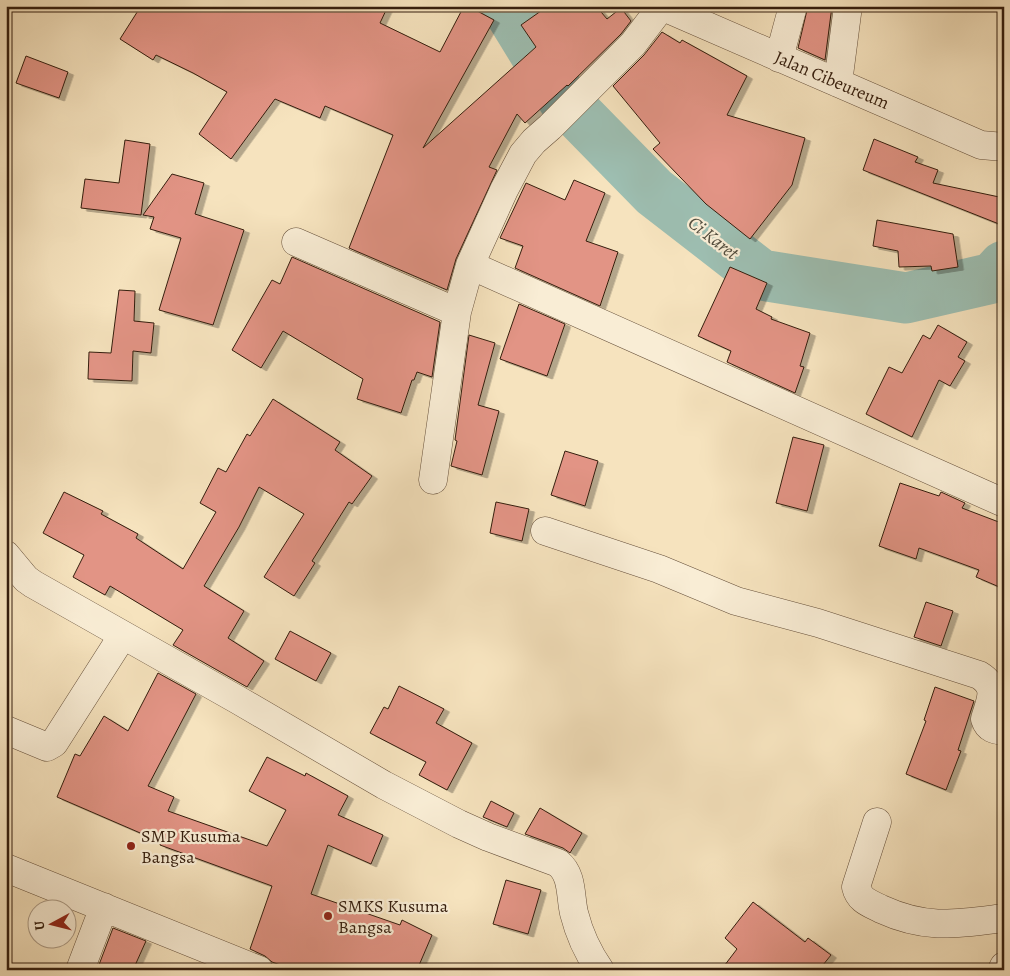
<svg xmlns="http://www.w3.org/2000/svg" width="1010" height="976" font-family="Alegreya,serif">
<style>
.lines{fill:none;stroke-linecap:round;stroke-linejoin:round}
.river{stroke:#9dbeb1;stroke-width:51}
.building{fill:#e29485;stroke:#351e0e;filter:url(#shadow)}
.minor-casing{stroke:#654f3a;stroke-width:29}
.minor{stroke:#f9edd5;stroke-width:28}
.poi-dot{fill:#8f2418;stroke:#f9edd5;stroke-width:2}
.labels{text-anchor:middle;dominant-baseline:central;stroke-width:4.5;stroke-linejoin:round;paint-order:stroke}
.street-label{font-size:18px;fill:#351e0e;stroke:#f9edd5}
.poi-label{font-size:18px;fill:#351e0e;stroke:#f9edd5;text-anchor:start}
.water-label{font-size:19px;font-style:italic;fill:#544e3f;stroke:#f9edd5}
</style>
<defs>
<filter id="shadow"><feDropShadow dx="5.5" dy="3" stdDeviation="0" flood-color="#0004"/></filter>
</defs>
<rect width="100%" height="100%" fill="#f6e3be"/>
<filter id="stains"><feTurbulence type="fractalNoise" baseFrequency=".004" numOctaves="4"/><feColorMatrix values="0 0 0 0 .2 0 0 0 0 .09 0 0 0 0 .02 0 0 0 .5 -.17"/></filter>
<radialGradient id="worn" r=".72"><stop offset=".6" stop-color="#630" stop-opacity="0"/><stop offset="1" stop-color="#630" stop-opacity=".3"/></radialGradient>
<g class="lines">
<path class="river" d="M 506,6 L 563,99 L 654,192 L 761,275 L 906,298 L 993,278 L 1004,266"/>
</g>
<path class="building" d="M 141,6 L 388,6 L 380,23 L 440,52 L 464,6 L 468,6 L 494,20 L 423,148 L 536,47 L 521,25 L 548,6 L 596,6 L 607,19 L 621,8 L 631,21 L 621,34 L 568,86 L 567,85 L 525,123 L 517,114 L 489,167 L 497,170 L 456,259 L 447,290 L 349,248 L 393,135 L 325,106 L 320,118 L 275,99 L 231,159 L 199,134 L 227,92 L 193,73 L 156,55 L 153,60 L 120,39 Z
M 808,6 L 832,6 L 825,60 L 798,48 Z
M 662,32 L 680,43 L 682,40 L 747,76 L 727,115 L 805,138 L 792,185 L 750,239 L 706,204 L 653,149 L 660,143 L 613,86 L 644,55 Z
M 26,56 L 68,72 L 59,98 L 16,83 Z
M 874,139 L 918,157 L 915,162 L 938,170 L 933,183 L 1004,198 L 1004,226 L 863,170 Z
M 125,140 L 150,144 L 141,215 L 81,208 L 85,179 L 119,183 Z
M 172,174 L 204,183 L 195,214 L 244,230 L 213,325 L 159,310 L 181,238 L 150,229 L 154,217 L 143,215 Z
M 574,180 L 605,193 L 586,241 L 618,252 L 600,306 L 515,268 L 523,246 L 500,238 L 526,183 L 565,200 Z
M 877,220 L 953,234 L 958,267 L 932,271 L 931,266 L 899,267 L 898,251 L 873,246 Z
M 292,257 L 440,322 L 432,377 L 417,372 L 414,380 L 412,380 L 401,413 L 357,399 L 363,379 L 283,331 L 261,368 L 232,350 L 272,280 L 280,284 Z
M 730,267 L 767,283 L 756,309 L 772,317 L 771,319 L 810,333 L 800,366 L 804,367 L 795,393 L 727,362 L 731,351 L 698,336 Z
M 119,290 L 135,291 L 134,321 L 154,323 L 151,353 L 133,351 L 132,381 L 88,379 L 89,352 L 111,353 Z
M 519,304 L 565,324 L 547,376 L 500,359 Z
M 938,325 L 967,342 L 958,357 L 965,361 L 950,386 L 939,380 L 912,437 L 866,414 L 889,367 L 902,373 L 923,335 L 930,339 Z
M 469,335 L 495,343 L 478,405 L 499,411 L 482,475 L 451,466 L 457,441 L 455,440 Z
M 273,399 L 340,442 L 335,450 L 372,476 L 352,504 L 349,502 L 312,561 L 315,563 L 294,596 L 264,577 L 304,514 L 259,487 L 239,527 L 204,586 L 244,611 L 228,638 L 264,661 L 247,687 L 173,645 L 183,630 L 110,586 L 105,595 L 73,577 L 84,555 L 43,533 L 64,492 L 103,511 L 101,514 L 138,534 L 136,538 L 183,569 L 216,512 L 200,503 L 218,468 L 226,472 L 247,434 L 250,436 Z
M 793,437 L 824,445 L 807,511 L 776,503 Z
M 565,451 L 598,461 L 585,506 L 551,495 Z
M 900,483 L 939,496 L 941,492 L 965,503 L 962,508 L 1004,524 L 1004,589 L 976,577 L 979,570 L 919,548 L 916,559 L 879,546 Z
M 496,502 L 529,509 L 522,541 L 490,533 Z
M 926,602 L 953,611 L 941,646 L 914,637 Z
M 290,631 L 331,653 L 316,681 L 275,659 Z
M 158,673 L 196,694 L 148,786 L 174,797 L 168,811 L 267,846 L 286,810 L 249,791 L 267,757 L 305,776 L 306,773 L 348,796 L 338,815 L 383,835 L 371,864 L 328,845 L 311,894 L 400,925 L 402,920 L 432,935 L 417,970 L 294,970 L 272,962 L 265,956 L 250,949 L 272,886 L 160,845 L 161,842 L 57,797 L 75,754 L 80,756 L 104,716 L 128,731 Z
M 399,686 L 444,709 L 436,723 L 472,743 L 447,790 L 419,775 L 426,762 L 370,733 L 384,707 L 388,709 Z
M 935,687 L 974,701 L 958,750 L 961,751 L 946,790 L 906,774 L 926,721 L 924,720 Z
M 491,801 L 514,813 L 507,827 L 483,817 Z
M 540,808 L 582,833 L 570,853 L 563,848 L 525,834 Z
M 506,880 L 541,890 L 528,934 L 493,924 Z
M 753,902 L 805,942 L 808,938 L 831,955 L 819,970 L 721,970 L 737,949 L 725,938 Z
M 113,928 L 146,941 L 133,970 L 97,970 Z"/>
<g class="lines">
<g class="minor-casing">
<path id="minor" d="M 661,6 L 981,145 L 1004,147
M 779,58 L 793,6
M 838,83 L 848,6
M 296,242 L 457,312 L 470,265 L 504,190 L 523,154 L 534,141 L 550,127 L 633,44 L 662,6
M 470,265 L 1004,503
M 433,480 L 457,312
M 545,531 L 659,569 L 736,601 L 818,623 L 979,675 C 999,687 990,701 985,719 C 988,729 995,730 1004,731
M 6,555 L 26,579 L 33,584 L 238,700 L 384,785 L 459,824 L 488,837 L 558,863 C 573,875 570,896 574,913 C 579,933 588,953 600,970
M 6,730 L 47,747 L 54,743 L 123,635
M 877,822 L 856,887 C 859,900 869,903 881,909 C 927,930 956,924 1004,918
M 6,868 L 259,970
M 80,970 L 104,907
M 1002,970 L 1004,966"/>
</g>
<use href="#minor" class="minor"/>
</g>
<g class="poi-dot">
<circle cx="131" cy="846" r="5"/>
<circle cx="328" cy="916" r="5"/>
</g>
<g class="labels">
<g class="street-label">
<text transform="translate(832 80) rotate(23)">Jalan Cibeureum</text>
</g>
<g class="poi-label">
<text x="141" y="836">SMP Kusuma<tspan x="141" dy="21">Bangsa</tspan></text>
<text x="338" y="906">SMKS Kusuma<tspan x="338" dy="21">Bangsa</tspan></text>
</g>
<g class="water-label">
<text transform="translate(713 238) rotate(38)">Ci Karet</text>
</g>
</g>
<rect width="1010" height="976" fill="none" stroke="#f6e3be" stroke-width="25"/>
<rect x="8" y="8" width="995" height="961" fill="none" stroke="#351e0e" stroke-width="2.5"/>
<rect x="12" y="12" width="985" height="951" fill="none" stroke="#351e0e"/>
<g transform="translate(52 924) rotate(263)"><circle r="24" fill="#f9edd5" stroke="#ab9a85"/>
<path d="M0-4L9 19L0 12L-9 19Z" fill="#8f2418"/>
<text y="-8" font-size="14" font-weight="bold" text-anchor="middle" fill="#351e0e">U</text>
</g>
<rect width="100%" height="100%" filter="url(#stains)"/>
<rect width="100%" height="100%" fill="url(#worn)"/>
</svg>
